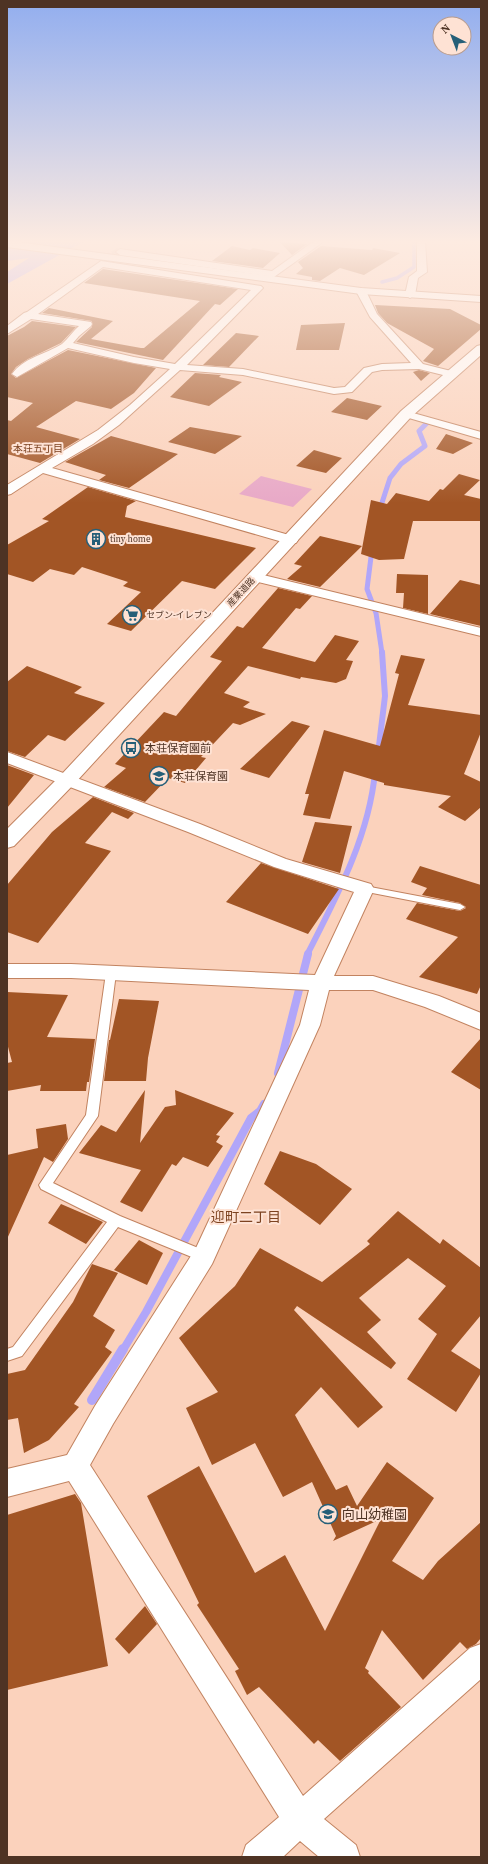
<svg xmlns="http://www.w3.org/2000/svg" width="488" height="1864" font-family="'Source Serif 4','Noto Sans JP',serif">
<style>
.green{fill:#e8a9c7}
.water{fill:#b1a6f9}
.lines{fill:none;stroke-linecap:round;stroke-linejoin:round}
.stream-far4{stroke:#b1a6f9;stroke-width:3.5}
.stream-far3{stroke:#b1a6f9;stroke-width:5}
.stream-far2{stroke:#b1a6f9;stroke-width:6}
.stream-far1{stroke:#b1a6f9;stroke-width:8}
.stream{stroke:#b1a6f9;stroke-width:10}
.building{fill:#a25525}
.minor-tunnel{stroke:#d8b29e;stroke-width:10;stroke-dasharray:10 5;stroke-linecap:butt}
.service-casing{stroke:#c28360;stroke-width:2}
.minor-casing{stroke:#c28360;stroke-width:2}
.tertiary-casing{stroke:#c28360;stroke-width:2}
.trunk-casing{stroke:#c28360;stroke-width:2}
.service{fill:#fff;fill-rule:evenodd}
.minor{fill:#fff;fill-rule:evenodd}
.tertiary{fill:#fff;fill-rule:evenodd}
.trunk{fill:#fff;fill-rule:evenodd}
.labels{text-anchor:middle;dominant-baseline:central;stroke-width:4;stroke-linejoin:round;paint-order:stroke}
.far-poi-label{font-size:9px;fill:#4e3324;stroke:#fee2d4;text-anchor:start}
.far-street-label{font-size:9px;fill:#4e3324;stroke:#fee2d4}
.far-neighbourhood-label{font-size:10px;fill:#7d4321;stroke:#fee2d4}
.poi-label{font-size:11px;fill:#4e3324;stroke:#fee2d4;text-anchor:start}
.near-poi-label{font-size:13px;fill:#4e3324;stroke:#fee2d4;text-anchor:start}
.near-neighbourhood-label{font-size:14px;fill:#7d4321;stroke:#fee2d4}
</style>
<rect width="100%" height="100%" fill="#fbd2bc"/>
<path class="green" d="M 261,476 L 312,489 L 293,507 L 239,494 Z"/>
<path class="water" d="M 7,242 L 83,242 L 7,284 L 7,272 L 29,258 L 7,261 Z"/>
<g class="lines">
<path class="stream-far4" d="M 382,282 L 397,278 L 414,267 L 414,242"/>
<path class="stream-far3" d="M 379,512 L 390,478 L 401,464 L 425,446 L 419,431 L 427,423
M 372,549 L 367,589 L 376,613 L 382,653"/>
<path class="stream-far2" d="M 378,754 L 385,696 L 382,652
M 307,955 C 336,898 369,837 375,772"/>
<path class="stream-far1" d="M 278,1073 L 308,954
M 123,1350 L 146,1312 L 251,1118 L 260,1111 L 264,1104"/>
<path class="stream" d="M 92,1400 L 123,1349"/>
</g>
<path class="building" d="M 280,242 L 281,242 L 307,244 L 292,255 Z
M 232,246 L 250,250 L 253,248 L 280,253 L 263,268 L 212,261 Z
M 321,246 L 372,250 L 373,248 L 400,253 L 364,275 L 340,268 L 320,281 L 312,280 L 312,277 L 296,274 L 303,268 L 298,262 Z
M 103,269 L 238,289 L 220,305 L 215,304 L 163,360 L 76,342 L 92,327 L 92,321 L 42,313 L 49,308 L 113,321 L 91,339 L 141,348 L 144,348 L 200,301 L 84,283 Z
M 375,305 L 450,309 L 481,325 L 481,329 L 438,366 L 423,361 L 434,349 L 387,323 L 378,313 Z
M 32,321 L 76,327 L 61,343 L 28,359 L 16,367 L 11,374 L 16,378 L 68,350 L 156,368 L 134,393 L 111,409 L 76,401 L 36,427 L 80,439 L 40,463 L 7,454 L 7,420 L 11,421 L 33,403 L 7,397 L 7,336 L 24,327 Z
M 345,323 L 339,350 L 296,350 L 301,325 Z
M 236,333 L 259,336 L 229,367 L 203,365 Z
M 419,370 L 430,373 L 421,381 L 413,372 Z
M 195,373 L 221,375 L 219,377 L 242,382 L 209,406 L 170,397 Z
M 347,398 L 382,406 L 367,420 L 331,412 Z
M 190,427 L 242,436 L 215,454 L 168,442 Z
M 446,434 L 473,443 L 453,454 L 436,449 Z
M 111,436 L 178,454 L 129,488 L 99,480 L 106,475 L 65,462 Z
M 314,450 L 342,458 L 326,473 L 296,466 Z
M 459,474 L 480,480 L 464,495 L 481,499 L 481,521 L 413,521 L 404,559 L 379,560 L 361,554 L 371,500 L 387,504 L 396,493 L 429,501 L 440,489 L 443,490 Z
M 88,487 L 136,501 L 127,506 L 125,517 L 256,548 L 215,589 L 182,581 L 131,631 L 107,624 L 141,592 L 123,586 L 128,582 L 82,567 L 74,575 L 50,569 L 33,582 L 7,574 L 7,545 L 49,521 L 42,519 Z
M 320,536 L 362,546 L 320,587 L 287,579 L 302,566 L 294,564 Z
M 397,574 L 428,575 L 428,614 L 403,608 L 404,593 L 396,593 Z
M 460,580 L 481,585 L 481,626 L 430,614 Z
M 278,588 L 312,596 L 300,609 L 296,608 L 262,648 L 315,662 L 335,635 L 359,641 L 346,660 L 353,661 L 346,679 L 336,683 L 301,677 L 300,679 L 248,666 L 224,693 L 250,702 L 243,707 L 266,714 L 240,725 L 233,723 L 201,757 L 206,758 L 185,783 L 168,778 L 145,802 L 104,787 L 126,768 L 115,764 L 164,712 L 176,716 L 222,661 L 210,657 L 237,626 L 243,628 Z
M 401,655 L 425,659 L 408,705 L 481,715 L 481,732 L 464,774 L 481,782 L 481,807 L 465,821 L 438,807 L 451,796 L 384,785 L 384,783 L 344,771 L 330,819 L 303,815 L 309,794 L 305,794 L 324,730 L 380,746 L 399,674 L 395,673 Z
M 27,666 L 82,687 L 74,693 L 105,703 L 65,741 L 48,735 L 25,757 L 7,751 L 7,682 Z
M 292,721 L 310,726 L 269,778 L 240,769 Z
M 7,765 L 34,775 L 7,808 Z
M 93,797 L 134,813 L 128,819 L 112,812 L 85,843 L 111,851 L 38,943 L 7,932 L 7,885 L 52,832 Z
M 315,822 L 352,826 L 340,873 L 302,862 Z
M 261,863 L 339,889 L 308,934 L 226,902 Z
M 420,866 L 481,885 L 481,985 L 477,994 L 419,977 L 458,937 L 406,919 L 417,903 L 460,911 L 466,908 L 460,903 L 422,895 L 427,888 L 411,882 Z
M 7,992 L 68,995 L 47,1037 L 95,1039 L 89,1082 L 87,1082 L 86,1091 L 40,1091 L 41,1085 L 7,1091 L 7,1063 L 12,1062 L 7,1043 Z
M 119,999 L 159,1001 L 148,1058 L 146,1081 L 104,1081 L 109,1040 L 110,1040 Z
M 481,1038 L 481,1090 L 451,1072 Z
M 145,1090 L 140,1143 L 165,1107 L 176,1105 L 175,1090 L 234,1113 L 216,1135 L 220,1136 L 216,1142 L 223,1146 L 208,1167 L 183,1157 L 176,1166 L 172,1164 L 142,1212 L 120,1202 L 141,1170 L 79,1153 L 101,1125 L 116,1132 Z
M 66,1124 L 68,1139 L 53,1162 L 44,1157 L 7,1239 L 7,1155 L 38,1148 L 36,1129 Z
M 280,1151 L 316,1164 L 352,1189 L 320,1225 L 264,1184 Z
M 61,1204 L 103,1222 L 86,1244 L 48,1223 Z
M 398,1211 L 440,1244 L 443,1239 L 481,1268 L 481,1315 L 451,1351 L 481,1370 L 481,1373 L 456,1412 L 407,1379 L 437,1334 L 418,1319 L 446,1286 L 408,1258 L 359,1298 L 381,1320 L 367,1332 L 396,1363 L 391,1369 L 297,1306 L 294,1310 L 383,1407 L 358,1428 L 321,1387 L 295,1415 L 336,1490 L 347,1485 L 357,1506 L 387,1462 L 434,1498 L 392,1561 L 423,1580 L 438,1561 L 481,1522 L 481,1638 L 476,1644 L 467,1649 L 460,1642 L 423,1680 L 382,1630 L 365,1668 L 369,1671 L 368,1673 L 401,1707 L 340,1761 L 318,1740 L 314,1744 L 259,1687 L 247,1695 L 235,1671 L 239,1669 L 197,1605 L 199,1603 L 147,1496 L 199,1466 L 255,1573 L 285,1555 L 325,1631 L 381,1519 L 333,1541 L 336,1536 L 312,1482 L 283,1497 L 255,1443 L 212,1465 L 186,1408 L 218,1392 L 179,1338 L 235,1286 L 260,1248 L 322,1282 L 370,1244 L 367,1241 Z
M 139,1240 L 163,1253 L 147,1285 L 114,1270 Z
M 92,1264 L 118,1273 L 93,1316 L 115,1330 L 105,1347 L 112,1352 L 74,1404 L 79,1407 L 49,1440 L 24,1453 L 18,1418 L 7,1420 L 7,1374 L 25,1370 L 73,1302 Z
M 75,1494 L 81,1503 L 108,1666 L 7,1690 L 7,1515 Z
M 145,1606 L 157,1624 L 129,1654 L 115,1639 Z"/>
<g class="lines">
<path class="minor-tunnel" d="M 101,264 L 120,252"/>
<g class="service-casing">
<path id="service" d="M 365,886 L 460,904 L 465,907 L 460,910 L 362,891 L 360,889 L 362,887 Z
M 111,969 L 115,970 L 116,973 L 98,1116 L 53,1183 L 120,1216 L 208,1252 L 210,1256 L 208,1260 L 204,1262 L 118,1227 L 22,1356 L 7,1361 L 7,1349 L 13,1347 L 107,1222 L 41,1189 L 39,1185 L 86,1115 L 106,973 L 107,970 Z"/>
</g>
<g class="minor-casing">
<path id="minor" d="M 313,242 L 323,242 L 274,277 L 120,255 L 116,252 L 120,249 L 272,271 Z
M 417,242 L 425,242 L 427,272 L 418,278 L 415,295 L 410,298 L 405,295 L 409,277 L 417,271 Z
M 101,261 L 261,286 L 263,288 L 261,290 L 187,365 L 243,369 L 334,388 L 345,387 L 364,368 L 382,364 L 411,363 L 370,317 L 356,291 L 361,288 L 366,291 L 377,314 L 423,364 L 455,372 L 456,374 L 451,377 L 419,369 L 382,370 L 372,372 L 352,392 L 334,394 L 243,375 L 180,370 L 119,425 L 93,444 L 52,468 L 296,537 L 298,540 L 296,543 L 286,543 L 43,473 L 11,494 L 7,495 L 7,485 L 98,430 L 130,405 L 170,369 L 134,363 L 68,348 L 17,377 L 12,374 C 23,358 46,354 62,344 C 68,339 73,331 79,326 L 31,319 L 7,334 L 7,326 L 24,313 L 27,312 ZM 103,267 L 251,290 L 175,364 L 134,357 L 73,343 L 79,336 L 91,326 L 92,324 L 91,322 L 38,314 Z
M 406,411 L 481,432 L 481,439 L 402,416 L 400,414 L 402,412 Z
M 255,573 L 481,628 L 481,636 L 250,580 L 248,577 L 250,574 Z
M 7,752 L 200,824 L 286,859 L 371,884 L 374,889 L 334,976 L 373,976 L 439,996 L 481,1013 L 481,1030 L 425,1007 L 373,990 L 329,990 L 320,1025 L 212,1264 L 113,1424 L 90,1465 L 303,1796 L 470,1648 L 481,1644 L 481,1679 L 324,1819 L 356,1845 L 360,1857 L 319,1857 L 300,1841 L 283,1857 L 242,1857 L 246,1845 L 279,1817 L 69,1481 L 7,1497 L 7,1469 L 67,1455 L 95,1406 L 196,1248 L 300,1025 L 309,990 L 71,978 L 7,978 L 7,964 L 71,964 L 315,975 L 354,892 L 274,867 L 188,832 L 7,763 Z"/>
</g>
<g class="tertiary-casing">
<path id="tertiary" d="M 481,345 L 481,355 L 411,417 L 75,783 L 14,846 L 7,848 L 7,829 L 61,775 L 401,411 L 477,346 Z"/>
</g>
<g class="trunk-casing">
<path id="trunk" d="M 7,242 L 17,242 L 361,288 L 481,296 L 481,302 L 361,294 L 7,247 Z"/>
</g>
<use href="#service" class="service"/>
<use href="#minor" class="minor"/>
<use href="#tertiary" class="tertiary"/>
<use href="#trunk" class="trunk"/>
</g>
<linearGradient id="sky" x2="0" y2="1"><stop stop-color="#92aeef"/><stop offset="0.48" stop-color="#fdebe1"/><stop offset="1" stop-color="#fdebe1" stop-opacity="0"/></linearGradient>
<rect width="488" height="503" fill="url(#sky)"/>
<defs>
<g id="building-ring" transform="scale(1)"><circle r="9.5" fill="#fee2d4" stroke="#255f78" stroke-width="1.5"/><path d="M-4-6H4V6H1V3H-1V6H-4ZM-2.5-4.3h1.7v1.8h-1.7ZM.8-4.3h1.7v1.8H.8ZM-2.5-1h1.7V.8h-1.7ZM.8-1h1.7V.8H.8Z" fill="#255f78"/></g>
<g id="supermarket-ring" transform="scale(1)"><circle r="9.5" fill="#fee2d4" stroke="#255f78" stroke-width="1.5"/><path d="M-6-5.5h2.5l.6 2H6L4.5 2H-2.5L-4.4-4H-6ZM-1.5 3.2a1.3 1.3 0 1 0 .1 0ZM3 3.2a1.3 1.3 0 1 0 .1 0Z" fill="#255f78"/></g>
<g id="bus-ring" transform="scale(1)"><circle r="9.5" fill="#fee2d4" stroke="#255f78" stroke-width="1.5"/><path d="M-5-6H5V4H4V6H2V4H-2V6H-4V4H-5ZM-3.5-4V0h7V-4ZM-3.5 1.2v1.5H-2V1.2ZM2 1.2v1.5H3.5V1.2Z" fill="#255f78"/></g>
<g id="school-ring" transform="scale(1)"><circle r="9.5" fill="#fee2d4" stroke="#255f78" stroke-width="1.5"/><path d="M0-5L7-2L0 1L-7-2ZM-4 1L0 2.5L4 1V4Q0 6-4 4Z" fill="#255f78"/></g>
</defs>
<g fill-rule="evenodd">
<use href="#building-ring" x="96" y="539"/>
<use href="#supermarket-ring" x="132" y="615"/>
<use href="#bus-ring" x="131" y="748"/>
<use href="#school-ring" x="159" y="776"/>
<use href="#school-ring" x="328" y="1514"/>
</g>
<g class="labels">
<g class="far-poi-label">
<text x="110" y="539">tiny home</text>
<text x="146" y="615">セブン-イレブン</text>
</g>
<g class="far-street-label">
<text transform="translate(241 592) rotate(-47)">産業道路</text>
</g>
<g class="far-neighbourhood-label">
<text x="38" y="448">本荘五丁目</text>
</g>
<g class="poi-label">
<text x="145" y="748">本荘保育園前</text>
<text x="173" y="776">本荘保育園</text>
</g>
<g class="near-poi-label">
<text x="342" y="1514">向山幼稚園</text>
</g>
<g class="near-neighbourhood-label">
<text x="246" y="1217">迎町二丁目</text>
</g>
</g>
<rect width="488" height="1864" fill="none" stroke="#4e3324" stroke-width="16"/>
<g transform="translate(452 36) rotate(318)"><circle r="19" fill="#fee2d4" stroke="#b89c8e"/>
<path d="M0-3L7 15L0 10L-7 15Z" fill="#255f78"/>
<text y="-6" font-size="11" font-weight="bold" text-anchor="middle" fill="#4e3324">N</text>
</g>
</svg>
